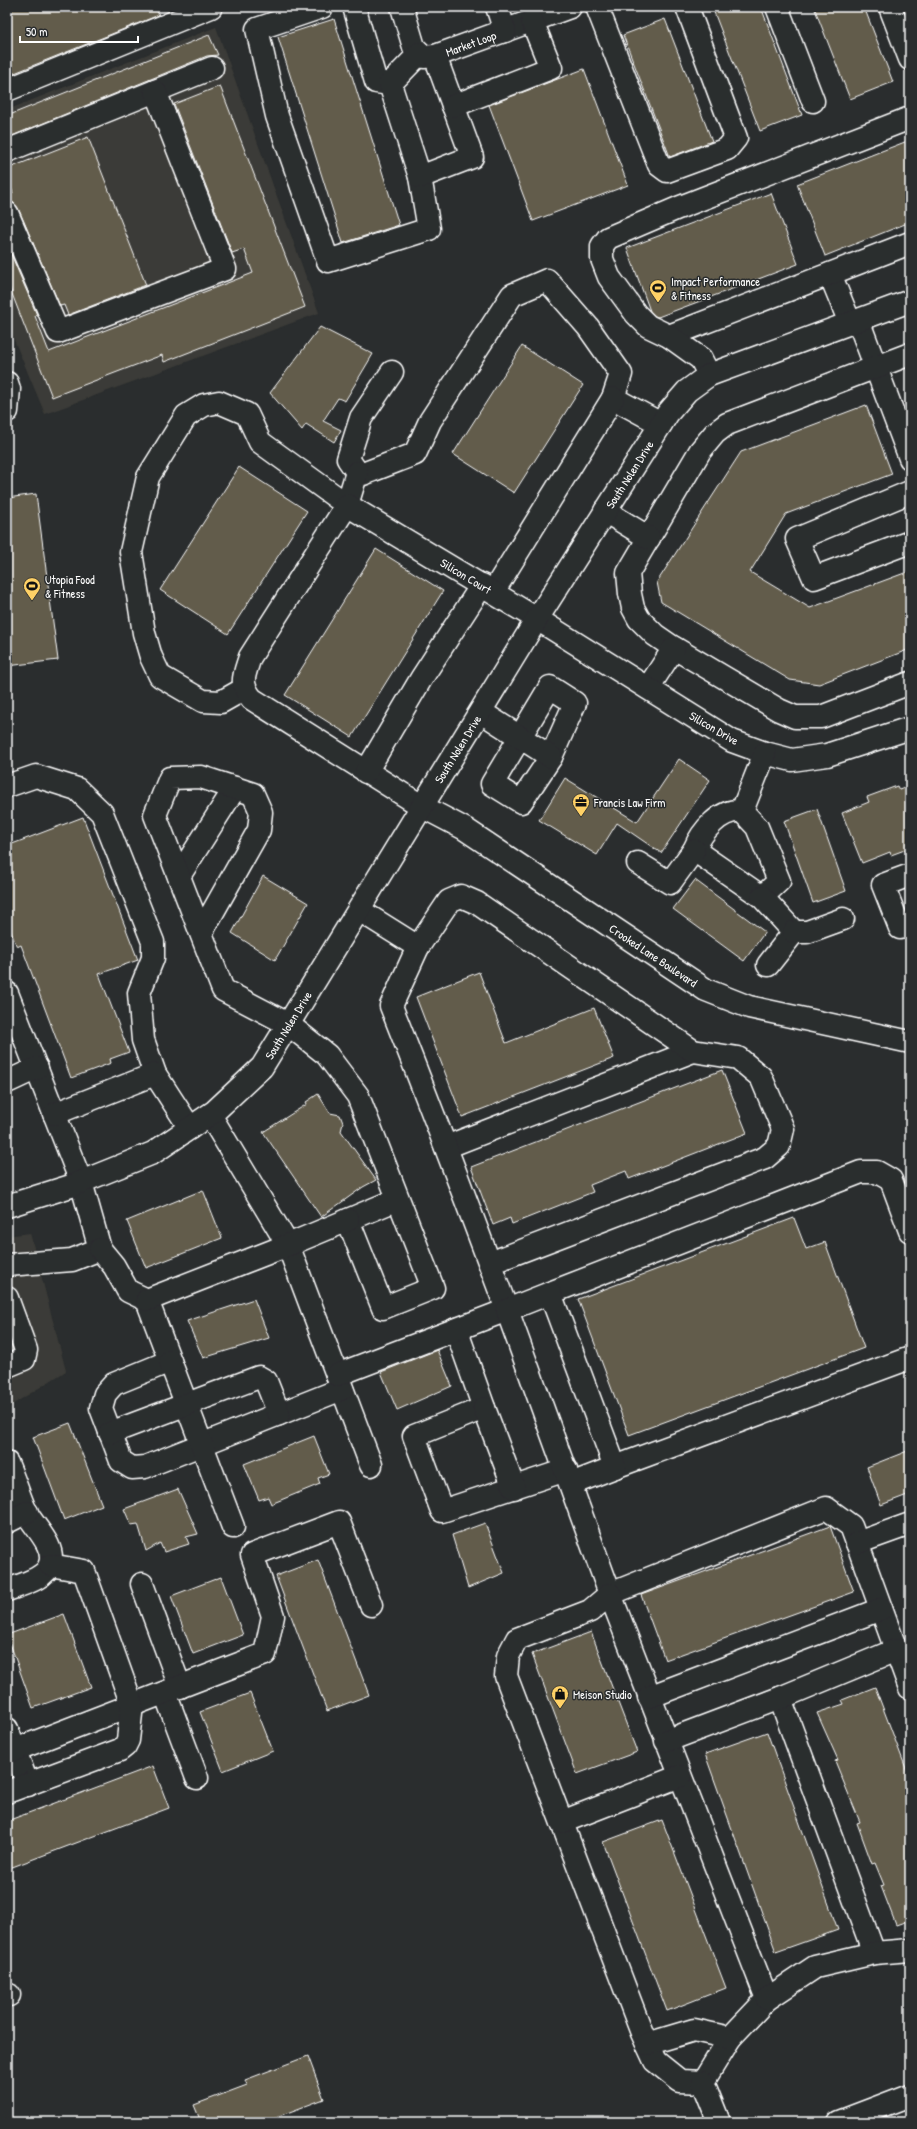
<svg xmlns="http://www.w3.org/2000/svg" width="917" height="2129" font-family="'Patrick Hand',sans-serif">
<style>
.built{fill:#3b3b37}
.building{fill:#625c4c;stroke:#fff}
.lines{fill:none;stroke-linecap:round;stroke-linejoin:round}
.minor-casing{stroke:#fff;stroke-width:25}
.major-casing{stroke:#fff;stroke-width:25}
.minor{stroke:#2a2d2e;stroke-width:22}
.major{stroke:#2a2d2e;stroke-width:22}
.labels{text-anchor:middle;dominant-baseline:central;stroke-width:3;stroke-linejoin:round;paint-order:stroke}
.street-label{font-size:12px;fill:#fff;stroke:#2a2d2e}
.poi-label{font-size:12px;fill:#fff;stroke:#2a2d2e;text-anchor:start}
</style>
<rect width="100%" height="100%" fill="#2a2d2e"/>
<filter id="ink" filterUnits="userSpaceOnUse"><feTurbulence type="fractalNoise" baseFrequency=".025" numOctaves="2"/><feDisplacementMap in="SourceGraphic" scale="8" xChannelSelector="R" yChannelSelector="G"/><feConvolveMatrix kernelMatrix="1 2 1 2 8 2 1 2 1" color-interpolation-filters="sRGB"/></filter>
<g filter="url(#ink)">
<path class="built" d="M 216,27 L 319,313 L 45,414 L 7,323 L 7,110 Z
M 30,1233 L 66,1371 L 7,1408 L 7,1236 Z"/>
<path class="building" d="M 7,7 L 155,7 L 159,15 L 7,76 Z
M 712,7 L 761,7 L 802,115 L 760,131 Z
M 814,7 L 864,7 L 893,82 L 850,99 Z
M 334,19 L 399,225 L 343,243 L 278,37 Z
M 665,19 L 712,141 L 670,157 L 623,35 Z
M 209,35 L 218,55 L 207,56 L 7,138 L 7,116 Z
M 584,69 L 628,185 L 533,221 L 489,105 Z
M 220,86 L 305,307 L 164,362 L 162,355 L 52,397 L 7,281 L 7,245 L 37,315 L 35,316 L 49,352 L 253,273 L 244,249 L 232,253 L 174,104 Z
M 88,137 L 146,285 L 68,315 L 64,305 L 60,306 L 18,208 L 14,203 L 7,201 L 7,194 L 13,193 L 7,177 L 7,169 Z
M 910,140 L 910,222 L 825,256 L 797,184 Z
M 771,193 L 798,264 L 658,317 L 655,316 L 650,311 L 627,248 Z
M 320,327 L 373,354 L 345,401 L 338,398 L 323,421 L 341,430 L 334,442 L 306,424 L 302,430 L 270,393 Z
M 522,346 L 583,385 L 514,493 L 453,454 Z
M 866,405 L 892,474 L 786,514 L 750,572 L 810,608 L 910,571 L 910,649 L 819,684 L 790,680 L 661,602 L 657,582 L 741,452 Z
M 239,467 L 307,511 L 228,634 L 160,590 Z
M 36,494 L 58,660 L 7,666 L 7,498 Z
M 376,549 L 443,591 L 352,737 L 285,695 Z
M 679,759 L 710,780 L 661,853 L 617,823 L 597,855 L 539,820 L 565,778 L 637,822 Z
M 897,786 L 899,790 L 910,786 L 910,848 L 891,855 L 890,852 L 862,863 L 842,813 L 869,802 L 867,797 Z
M 817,809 L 846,891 L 813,903 L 784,821 Z
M 83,817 L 138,960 L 99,974 L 129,1052 L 110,1059 L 111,1063 L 71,1078 L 21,945 L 17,947 L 7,922 L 7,846 Z
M 263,876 L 308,903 L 275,960 L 232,933 Z
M 695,880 L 765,932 L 744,961 L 673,909 Z
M 479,972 L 506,1043 L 594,1008 L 614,1058 L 462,1117 L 416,997 Z
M 722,1070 L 747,1133 L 629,1179 L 626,1171 L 590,1185 L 593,1192 L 512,1224 L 510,1218 L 493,1225 L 471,1167 Z
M 318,1094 L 330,1113 L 340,1115 L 343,1123 L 341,1131 L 376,1180 L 363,1187 L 321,1217 L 263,1132 L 307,1104 L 306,1102 Z
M 203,1190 L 222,1238 L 146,1268 L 127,1221 Z
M 794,1218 L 806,1249 L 825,1242 L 864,1348 L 629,1435 L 578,1299 Z
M 254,1299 L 269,1338 L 203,1358 L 187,1321 Z
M 437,1350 L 452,1386 L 397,1410 L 381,1372 Z
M 70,1423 L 102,1505 L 64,1520 L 33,1437 Z
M 314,1436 L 329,1474 L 318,1478 L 320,1484 L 271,1504 L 268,1497 L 259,1500 L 244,1464 Z
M 910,1450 L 910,1494 L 881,1505 L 867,1467 Z
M 178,1489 L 198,1534 L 186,1537 L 189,1544 L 164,1552 L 160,1543 L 146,1551 L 138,1524 L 131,1525 L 124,1509 Z
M 485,1523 L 504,1573 L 468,1588 L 452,1535 Z
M 830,1526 L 854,1592 L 665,1660 L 641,1595 Z
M 318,1560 L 369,1695 L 327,1711 L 276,1576 Z
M 221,1577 L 243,1635 L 193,1654 L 171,1596 Z
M 64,1614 L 91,1687 L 33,1708 L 7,1635 Z
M 591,1632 L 637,1752 L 577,1774 L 532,1654 Z
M 875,1687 L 910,1779 L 910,1920 L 896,1925 L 881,1886 L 884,1885 L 875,1863 L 872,1864 L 857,1823 L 860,1822 L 835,1761 L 838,1760 L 817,1713 L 844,1704 L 842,1700 Z
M 250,1693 L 273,1751 L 223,1771 L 200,1712 Z
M 767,1732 L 838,1930 L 776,1952 L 705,1754 Z
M 153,1766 L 169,1808 L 7,1869 L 7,1821 Z
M 662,1820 L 726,1988 L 667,2011 L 603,1842 Z
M 308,2056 L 324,2099 L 263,2122 L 201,2122 L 194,2105 L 247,2085 L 245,2080 Z"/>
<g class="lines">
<g class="minor-casing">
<g id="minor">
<path d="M 322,7 L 257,29 L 277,116 L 328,261 L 429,229 L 420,177"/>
<path d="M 354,7 L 376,82 L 390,84"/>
<path id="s1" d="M 402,7 L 414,47 L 424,57 L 435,56 L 570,7"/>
<path d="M 497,7 L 505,31"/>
<path d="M 597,7 L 659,165 L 667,171 L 727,149 L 736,138 L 687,7"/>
<path d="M 777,7 L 813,101"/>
<path d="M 890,7 L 910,59"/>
<path d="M 420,53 L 390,84 L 420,177 L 472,157 L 435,56"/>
<path d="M 7,90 L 211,7"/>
<path d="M 453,106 L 551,68 L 532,21"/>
<path d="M 7,151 L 212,68"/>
<path d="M 7,213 L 58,332 L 225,269 L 155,91"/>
<path d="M 830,274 L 850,323"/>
<path d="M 858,320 L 910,458"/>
<path d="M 669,336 L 910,243"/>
<path d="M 910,354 L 727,424 L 715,433 L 700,451 L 628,573 L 630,594 L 633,608 L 639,619 L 655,635 L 671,646 L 779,710 L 795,717 L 821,717 L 910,683"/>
<path d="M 392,372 L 361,418 L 348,459 L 357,472 L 363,474 L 415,454 L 430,421 L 512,295 L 547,280 L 588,327 L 621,374 L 613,398 L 661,424"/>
<path d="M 709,375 L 701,359 L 669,336 L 648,326 L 636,314 L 609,277 L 602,259 L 602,246 L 608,238 L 678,208 L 910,118"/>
<path d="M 7,383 L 9,389 L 7,411"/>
<path d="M 910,492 L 797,539 L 814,578 L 910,542"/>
<path d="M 605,511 L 649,538"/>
<path d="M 493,592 L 613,398"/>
<path d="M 550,687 L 575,703 L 551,757 L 521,802 L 492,784 Z"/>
<path d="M 648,688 L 674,648"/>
<path d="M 244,689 L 221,702 L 203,701 L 160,676 L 151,657 L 144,633 L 131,552 L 148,477 L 186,416 L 204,405 L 219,402 L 247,414 L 260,442 L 347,505 L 357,472"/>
<path d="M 481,712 L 551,757"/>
<path id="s2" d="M 910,728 L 827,755 L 792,760 L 765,753 L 732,741 L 537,619 L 347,505 L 250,657 C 244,676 239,683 252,699 L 423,807 L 465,829 L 706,990 L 749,1007 L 910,1042"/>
<path d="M 366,772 L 421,679 L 482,585"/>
<path d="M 7,786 L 36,776 L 77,789 L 102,813 L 153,942 L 153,958 L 139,993 L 143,1040 L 155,1074 L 190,1128"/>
<path d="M 742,811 L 757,827 L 779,881 L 762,897 L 694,850 C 702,831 720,809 742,811 L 765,753"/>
<path d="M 638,863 L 670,883 L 694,850"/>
<path d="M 910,875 L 883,885 L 900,928 L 910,924"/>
<path d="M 179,876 L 235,788"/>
<path d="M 762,897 L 794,932 L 768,965"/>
<path d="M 359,910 L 418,947"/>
<path d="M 794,932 L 807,932 L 843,919"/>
<path d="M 201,933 L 259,830 L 261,812 L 253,794 L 201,777 L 170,778 L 155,815 L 223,990 L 288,1024 L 327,1055 L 358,1096 L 433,1288 L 383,1308 L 348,1220 L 398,1199"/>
<path d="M 7,993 L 81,1182 L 100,1249 L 72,1260 L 7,1265"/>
<path d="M 7,1082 L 37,1068"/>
<path d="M 54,1114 L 155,1074"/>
<path d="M 210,1115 L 288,1245 L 371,1465"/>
<path d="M 446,1147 L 693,1051"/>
<path id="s3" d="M 7,1206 L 71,1186 L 153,1153 L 215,1111 L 262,1067 L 537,619 L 668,413 L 687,391 L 709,375 L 910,301"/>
<path d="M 100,1249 L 114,1266 L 128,1291 L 147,1300 L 170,1361 L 114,1384 L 105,1394 L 101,1408 L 121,1461 L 132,1468 L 145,1467 L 342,1389"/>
<path d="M 550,1293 L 861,1172 L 877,1172 L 891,1180 L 910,1231"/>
<path d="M 7,1298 L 26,1350 L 24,1359 L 7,1366"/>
<path d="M 147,1300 L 288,1245 L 348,1220"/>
<path d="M 456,1329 L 484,1408 L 414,1436 L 442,1511 L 566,1470"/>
<path d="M 170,1361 L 233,1527"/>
<path d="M 337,1375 L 507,1310 C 469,1208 431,1107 391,1006 L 418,947 L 449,901 L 461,896 L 477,903 L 693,1051 L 738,1058 L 761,1077 L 783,1129 L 779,1146 L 765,1158 L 490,1263"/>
<path d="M 484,1408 L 514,1488"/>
<path d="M 110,1433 L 259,1377 L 266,1381 L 279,1414"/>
<path d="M 7,1463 C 14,1479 19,1496 26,1512 C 34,1527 56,1546 50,1564 C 46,1579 20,1585 7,1590"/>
<path d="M 615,1467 L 910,1358"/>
<path d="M 571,1484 L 615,1467 L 550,1293 L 507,1310 L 610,1594 L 826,1508 L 851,1526 L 910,1688"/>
<path d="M 7,1522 L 27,1512"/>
<path d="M 857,1543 L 910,1524"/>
<path d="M 142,1584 L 180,1687"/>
<path d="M 610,1594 L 767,1999 L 730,2038 L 703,2082 L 680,2081 L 655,2061 L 642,2033 L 506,1676 L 508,1656 L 517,1639 L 590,1611 Z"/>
<path d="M 165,1693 L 197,1778"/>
<path d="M 649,1697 L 881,1609"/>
<path d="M 780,1698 L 874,1953"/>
<path d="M 7,1729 L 28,1785"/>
<path d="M 666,1741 L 780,1698 L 896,1650"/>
<path d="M 7,1753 L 265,1654 L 273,1616 L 252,1555 L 339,1522 L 371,1605"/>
<path d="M 7,1792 L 120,1750 L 125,1746 L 128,1740 L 132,1705 L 84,1571 L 50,1565"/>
<path d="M 562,1822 L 680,1776"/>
<path d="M 7,1995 L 9,1995"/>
<path d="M 767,1999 L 815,1967 L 874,1953 L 910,1950"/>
<path d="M 647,2044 L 694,2030 L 730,2038"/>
<path d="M 703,2082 L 719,2122"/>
</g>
</g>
<g class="major-casing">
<path id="major" d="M 839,2122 L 910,2095"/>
</g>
<use href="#minor" class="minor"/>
<use href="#major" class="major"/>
</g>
</g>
<defs>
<g id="stadium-pin" transform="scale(0.9)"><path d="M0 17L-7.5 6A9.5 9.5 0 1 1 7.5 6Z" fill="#ffd166" stroke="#2a2d2e"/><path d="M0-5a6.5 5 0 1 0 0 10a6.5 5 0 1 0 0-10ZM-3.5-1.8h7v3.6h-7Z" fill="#111"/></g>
<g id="office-pin" transform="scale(0.9)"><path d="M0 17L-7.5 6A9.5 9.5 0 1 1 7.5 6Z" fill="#ffd166" stroke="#2a2d2e"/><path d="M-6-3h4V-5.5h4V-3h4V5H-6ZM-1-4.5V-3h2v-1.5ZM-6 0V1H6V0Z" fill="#111"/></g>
<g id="shop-pin" transform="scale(0.9)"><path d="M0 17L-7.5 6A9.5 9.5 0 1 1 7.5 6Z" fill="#ffd166" stroke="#2a2d2e"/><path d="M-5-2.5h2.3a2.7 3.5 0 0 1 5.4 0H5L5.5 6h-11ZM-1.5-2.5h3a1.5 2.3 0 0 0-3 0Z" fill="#111"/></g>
</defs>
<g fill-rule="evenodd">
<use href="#stadium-pin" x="658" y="288"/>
<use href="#stadium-pin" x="32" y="586"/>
<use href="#office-pin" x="581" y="802"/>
<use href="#shop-pin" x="560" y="1694"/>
</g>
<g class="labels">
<g class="street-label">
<text stroke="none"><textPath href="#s1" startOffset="105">Market Loop</textPath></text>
<text stroke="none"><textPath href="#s3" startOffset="992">South Nolen Drive</textPath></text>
<text transform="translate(466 576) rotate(31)">Silicon Court</text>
<text transform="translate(714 728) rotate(30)">Silicon Drive</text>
<text stroke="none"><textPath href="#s3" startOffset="668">South Nolen Drive</textPath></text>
<text stroke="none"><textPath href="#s2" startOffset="1339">Crooked Lane Boulevard</textPath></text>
<text stroke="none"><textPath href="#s3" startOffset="344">South Nolen Drive</textPath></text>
</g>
<g class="poi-label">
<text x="671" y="281">Impact Performance<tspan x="671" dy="14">&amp; Fitness</tspan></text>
<text x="45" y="579">Utopia Food<tspan x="45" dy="14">&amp; Fitness</tspan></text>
<text x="594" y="802">Francis Law Firm</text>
<text x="573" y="1694">Meison Studio</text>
</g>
</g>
<rect width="917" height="2129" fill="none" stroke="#2a2d2e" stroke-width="24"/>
<rect x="12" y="12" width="893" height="2105" fill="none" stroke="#fff" stroke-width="1.5" filter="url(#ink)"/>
<path d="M20 36v6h118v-6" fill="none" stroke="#ffffff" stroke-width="2"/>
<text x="26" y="36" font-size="12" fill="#ffffff" stroke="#2a2d2e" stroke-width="3" paint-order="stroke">50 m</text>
</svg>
